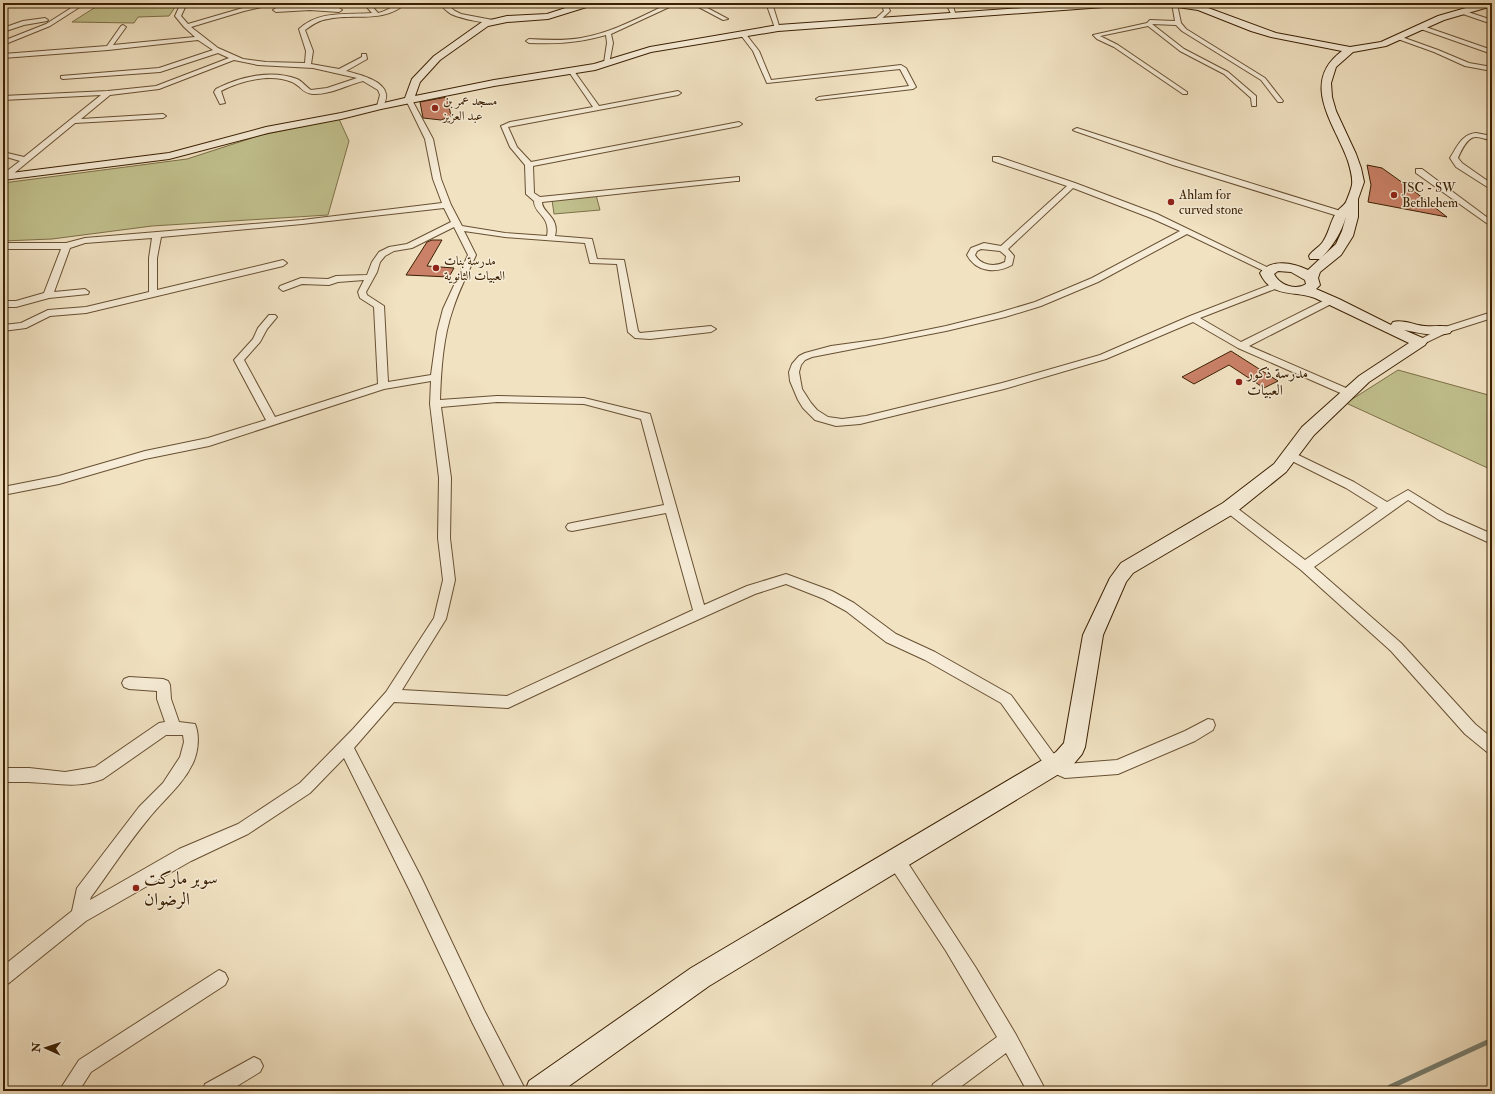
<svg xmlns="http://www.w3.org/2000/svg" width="1495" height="1094" font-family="'IM FELL Double Pica',Amiri,serif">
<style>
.green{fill:#c1c18e;stroke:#7e7048}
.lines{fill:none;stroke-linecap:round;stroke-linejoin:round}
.stream{stroke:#767e71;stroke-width:5}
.building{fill:#ca8167;stroke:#3b2002}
.street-casing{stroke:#685032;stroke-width:2}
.secondary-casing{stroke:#3b2002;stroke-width:2}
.street{fill:#f6ecd7;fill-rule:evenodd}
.secondary{fill:#f6ecd7;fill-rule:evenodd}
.poi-dot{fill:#8f2418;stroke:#f6ecd7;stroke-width:1.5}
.labels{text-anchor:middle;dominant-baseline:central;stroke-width:3;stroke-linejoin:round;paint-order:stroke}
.far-poi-label{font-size:13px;fill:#3b2002;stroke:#f6ecd7;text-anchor:start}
.poi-label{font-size:15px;fill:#3b2002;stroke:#f6ecd7;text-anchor:start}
.near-poi-label{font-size:18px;fill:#3b2002;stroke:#f6ecd7;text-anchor:start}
</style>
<rect width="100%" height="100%" fill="#f1e2c2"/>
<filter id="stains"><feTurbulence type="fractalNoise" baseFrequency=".005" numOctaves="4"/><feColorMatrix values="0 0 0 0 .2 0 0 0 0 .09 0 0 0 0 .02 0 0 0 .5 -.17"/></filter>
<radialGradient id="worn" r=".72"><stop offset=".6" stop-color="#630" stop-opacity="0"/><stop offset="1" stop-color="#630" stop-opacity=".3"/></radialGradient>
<path class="green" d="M 102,3 L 178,3 L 169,16 L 138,17 L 134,23 L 72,22 Z
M 339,119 L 349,141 L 328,215 L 152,226 L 52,239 L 3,241 L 3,183 L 187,159 L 261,135 Z
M 596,195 L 600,210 L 554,214 L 552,200 Z
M 1398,370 L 1492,396 L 1492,470 L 1346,403 Z"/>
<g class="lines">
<path class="stream" d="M 1385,1091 L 1390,1087 L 1492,1040"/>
</g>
<path class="building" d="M 447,97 L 451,116 L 441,120 L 423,118 L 420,102 Z
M 1367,165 L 1382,168 L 1410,188 L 1447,217 L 1368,202 L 1371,185 Z
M 432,240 L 442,240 L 427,266 L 454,268 L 449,277 L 406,275 L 427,242 Z
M 1231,351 L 1278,381 L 1264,388 L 1229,365 L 1194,384 L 1182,377 Z"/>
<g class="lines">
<g class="street-casing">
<path id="street" d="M 79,3 L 86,3 L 50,26 L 3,45 L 3,41 L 46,24 Z
M 181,3 L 187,3 L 181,16 L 188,24 L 253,5 L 264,3 L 279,3 L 244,11 L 191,27 L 218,48 L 243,59 L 266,62 L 305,63 L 306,51 L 299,29 C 319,10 347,15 372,13 L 366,6 L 357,3 L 370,4 L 378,13 C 388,11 396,3 406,3 C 384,24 354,13 328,19 C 319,20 312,25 305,30 L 313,51 L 311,64 L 339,69 L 362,57 L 362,54 L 366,54 L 367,59 L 346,71 C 357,74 384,80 386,94 C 387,98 385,102 383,106 L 380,108 L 377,106 L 380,95 L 378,90 L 363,81 C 347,85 329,95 313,94 C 303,94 300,85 292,82 C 270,73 241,81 221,91 L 225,103 L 220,104 L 214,92 L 216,89 C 239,77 271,69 297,79 C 302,81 306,87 311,90 L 327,88 L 357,78 L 313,68 L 258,65 L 234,60 L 159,89 L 110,95 L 81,119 L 163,114 L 166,116 L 163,118 L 75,123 L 7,179 L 3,179 L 3,174 L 20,161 L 3,156 L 3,152 L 24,157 L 101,95 L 3,100 L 3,96 L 108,91 L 156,86 L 229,58 L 218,53 L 160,72 L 63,79 L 61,78 L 61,76 L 159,68 L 213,50 L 198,40 L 108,50 L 3,58 L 3,54 L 107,46 L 121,26 L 123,25 L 126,27 L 113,45 L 195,37 L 184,27 L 175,16 Z
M 439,3 L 445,3 L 455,11 L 461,14 L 498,21 C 490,26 460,18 451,14 C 446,11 443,7 439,3 Z
M 559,3 L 567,3 L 579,8 L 574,9 Z
M 670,3 L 678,3 L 611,34 L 613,43 L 609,64 L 604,63 L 607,43 L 606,35 C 577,43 559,44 529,43 L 526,41 L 529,39 C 546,40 564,41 581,38 C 612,33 642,16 670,3 Z
M 691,3 L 698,3 L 728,19 L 723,20 Z
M 766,3 L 772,3 L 780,29 L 775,28 Z
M 881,3 L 887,3 L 890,11 L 878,22 L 874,22 L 874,20 L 884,11 Z
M 946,3 L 952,3 L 956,16 L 952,16 Z
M 1172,3 L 1177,4 L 1181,23 L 1186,29 L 1265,78 L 1283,101 L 1282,102 L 1278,102 L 1261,80 L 1182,31 L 1176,25 L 1152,24 L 1184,49 L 1228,72 L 1256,96 L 1256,106 L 1252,106 L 1251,98 L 1224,74 L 1180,51 L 1148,26 L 1100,36 L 1118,45 L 1187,92 L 1187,94 L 1183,94 L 1114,47 L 1097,39 L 1093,35 L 1147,23 L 1150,20 L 1175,21 Z
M 310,6 L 339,8 L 342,10 L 339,12 L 310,10 L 276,12 L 273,10 L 276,8 Z
M 1462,10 L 1492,20 L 1492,24 L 1460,13 L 1459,12 Z
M 45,18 L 48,20 L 47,21 L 24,25 L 3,32 L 3,28 L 23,21 Z
M 1420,25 L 1492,50 L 1492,54 L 1418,28 L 1417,27 Z
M 741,33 L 745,33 L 759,51 L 771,80 L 901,65 L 906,68 L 916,87 L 913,89 L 817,100 L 816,99 L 819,97 L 909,86 L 900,69 L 767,83 L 753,51 L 740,34 Z
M 1395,36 L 1399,36 L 1438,50 L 1469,63 L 1492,67 L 1492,71 L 1465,66 L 1434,52 L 1395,38 Z
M 572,70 L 574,71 L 599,106 L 678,91 L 681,93 L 678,95 L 508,127 L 517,147 L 531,162 L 739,122 L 742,124 L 739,126 L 533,166 L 534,193 L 540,197 L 739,177 L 739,181 L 736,181 L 542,202 C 542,213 560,217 555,236 L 592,239 L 597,259 L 624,260 L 638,331 L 640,333 L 711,326 L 716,329 L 711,332 L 650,339 L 635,338 L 628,332 L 617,264 L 590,263 L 585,243 L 505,237 L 464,231 L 476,255 C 468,273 459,290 453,309 C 443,337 441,370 440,400 L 497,396 L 584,398 L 650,414 L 704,605 L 747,586 L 786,574 L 832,591 L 854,603 L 896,634 L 935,652 L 1011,695 L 1059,761 L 1066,764 L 1117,760 L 1185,731 L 1208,719 L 1213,720 L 1215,725 L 1213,730 L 1195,741 L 1118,774 L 1065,778 L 1049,771 L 1001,703 L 925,660 L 886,642 L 846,611 L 824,599 L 786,584 L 755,594 L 646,643 L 508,708 L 394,702 L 354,748 L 421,877 L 484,1010 L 526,1091 L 507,1091 L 472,1022 L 409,889 L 344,758 L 310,793 L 248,834 L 191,861 L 86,921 L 9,983 L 3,986 L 3,966 L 72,911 L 77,888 L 139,807 L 163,783 L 180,757 L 184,742 L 183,735 L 166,735 L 103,779 C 77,789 55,783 28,782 C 20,782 11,782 3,782 L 3,768 L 29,768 L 65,772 L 95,767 L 159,723 L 165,722 L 157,699 L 157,691 L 129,689 L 124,687 L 122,683 L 124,679 L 129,677 L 163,679 L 168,681 L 170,685 L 171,699 L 179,722 L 195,724 C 200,736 198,752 193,763 C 182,786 164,799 149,818 C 128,843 110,871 91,897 L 90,900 L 179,849 L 238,824 L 300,783 L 353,729 L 386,692 L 434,618 L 443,580 L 438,538 L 439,478 L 430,404 L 431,381 L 384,389 L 209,446 L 145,459 L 59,484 L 3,495 L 3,487 L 59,476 L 145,451 L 208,438 L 266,420 L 234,360 L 253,339 L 258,328 L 269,315 L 275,315 L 277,317 L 267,329 L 260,342 L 244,360 L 275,417 L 378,384 L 374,307 L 360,298 L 358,292 L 364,280 L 338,282 L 329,285 L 302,284 L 283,291 L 279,288 L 280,286 L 301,278 L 328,279 L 336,276 L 367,275 L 372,262 L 379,252 L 389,247 L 407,244 L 451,222 L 444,208 L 302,224 L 161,237 L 157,258 L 157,290 L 283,260 L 287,263 L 283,266 L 86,313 L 50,316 L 26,328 L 3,331 L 3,325 L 21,323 L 48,310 L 86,307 L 149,292 L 149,258 L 152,238 L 85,243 L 70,248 L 54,292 L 85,289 L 89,292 L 88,294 L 49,298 L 16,307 L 3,307 L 3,301 L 16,301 L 44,293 L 61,249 L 3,249 L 3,243 L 66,243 L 85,238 L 302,220 L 442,203 L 433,179 L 425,139 L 406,100 L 409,98 L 412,100 L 433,139 L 441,179 L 451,205 L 462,226 L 505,233 L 547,236 C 551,216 534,214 534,201 L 526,194 L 525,165 L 510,147 L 501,126 L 510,122 L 593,107 L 569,72 ZM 454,227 L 468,255 L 443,309 L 437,332 L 431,375 L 388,382 L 384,306 L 367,295 L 366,292 L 377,272 L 380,262 L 385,256 L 394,251 L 412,248 ZM 497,402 L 584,404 L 641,419 L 664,505 L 572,523 L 568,524 L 566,527 L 568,530 L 572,531 L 666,513 L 693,610 L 507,696 L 402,690 L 446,619 L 455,580 L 450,538 L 451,478 L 441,407 Z
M 1077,128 L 1179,161 L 1344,212 L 1345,214 L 1341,216 L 1338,216 L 1173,165 L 1075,131 L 1073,130 Z
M 1476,133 L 1492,136 L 1492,140 C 1487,140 1481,137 1476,137 C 1467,137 1461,151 1458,158 L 1462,163 L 1492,184 L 1492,190 L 1456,167 L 1450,158 C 1457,147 1462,134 1476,133 Z
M 993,157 L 999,157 L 1075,183 L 1157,214 L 1273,270 L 1269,273 L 1266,272 L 1187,234 L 1098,282 L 1041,306 L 1005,317 L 946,331 L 812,357 L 805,360 L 801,365 L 799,372 L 802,389 L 811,403 L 817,410 L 828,417 L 842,419 L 866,416 L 1002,383 L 1100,355 L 1190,316 L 1277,282 L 1281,285 L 1280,287 L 1200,318 L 1241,342 L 1329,298 L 1335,298 L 1337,300 L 1335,302 L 1249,346 L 1353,391 L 1354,393 L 1353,395 L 1345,395 L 1238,348 L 1193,322 L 1106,359 L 1004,389 L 860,424 L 836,426 L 815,420 L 803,408 L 798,400 L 790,381 L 789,372 L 792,364 L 799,356 L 805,353 L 831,346 L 882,339 L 946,326 L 998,313 L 1035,302 L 1092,278 L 1180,231 L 1151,218 L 1073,188 L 1008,249 L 1014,256 L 1012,265 C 996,274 976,272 967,255 L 971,248 L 984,243 L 1001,246 L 1067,186 L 993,161 ZM 981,249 L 1000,251 L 1006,256 L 1005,262 C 995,267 981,266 975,255 L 977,251 Z
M 1416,169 L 1422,169 L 1492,221 L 1492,227 L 1416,173 Z
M 1492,312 L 1492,318 L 1448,332 L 1423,344 L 1417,344 L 1415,342 L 1442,328 Z
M 1290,451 L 1354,482 L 1387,502 L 1408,490 L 1447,514 L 1492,534 L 1492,544 L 1439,520 L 1408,500 L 1314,567 L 1401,643 L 1475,724 L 1492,738 L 1492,754 L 1487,752 L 1465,734 L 1391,651 L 1301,570 L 1225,511 L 1223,508 L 1225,505 L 1229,504 L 1233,505 L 1305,560 L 1378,508 L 1346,488 L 1286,458 L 1285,455 L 1286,452 Z
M 896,852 L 902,854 L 976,968 L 1015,1033 L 1046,1091 L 1027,1091 L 1006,1053 L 955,1091 L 931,1091 L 933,1084 L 997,1037 L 946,951 L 890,866 L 888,860 L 890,854 Z
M 219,970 L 225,973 L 228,979 L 225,985 L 91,1072 L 79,1091 L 59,1091 L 79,1060 Z
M 254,1057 L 260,1060 L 263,1066 L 260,1072 L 229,1091 L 203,1091 L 205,1084 Z"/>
</g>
<g class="secondary-casing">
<path id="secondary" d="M 581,3 L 594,3 L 593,5 L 548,19 L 507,22 L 488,26 L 440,60 L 420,82 L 415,96 L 494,80 L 594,64 L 650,47 L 778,25 L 1095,3 L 1135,3 L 1131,5 L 778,31 L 651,52 L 595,70 L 494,86 L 381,109 L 341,119 L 268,133 L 169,159 L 3,180 L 3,174 L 169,153 L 266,127 L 341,113 L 405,98 L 412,79 L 434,56 L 482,22 L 507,16 L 547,14 Z
M 1160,3 L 1182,3 L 1200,5 L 1276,33 L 1350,47 L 1381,42 L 1438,16 L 1483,3 L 1492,3 L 1492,6 L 1444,20 L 1386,46 L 1353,52 L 1336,67 L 1331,83 L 1332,97 L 1336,111 L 1356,154 L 1361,168 L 1364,182 L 1358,199 L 1358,217 L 1353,236 L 1341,255 L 1320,272 L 1318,278 L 1320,285 L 1316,289 L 1339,299 L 1391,325 L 1393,322 C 1403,319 1414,325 1425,326 C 1433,327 1442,325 1450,327 L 1452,330 L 1450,333 C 1435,337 1419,333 1404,330 L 1425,339 L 1427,342 L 1425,345 L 1369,382 L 1314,435 L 1286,472 L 1235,513 L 1133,573 L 1126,582 L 1103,635 L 1085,747 L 1082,754 L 1072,766 L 709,986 L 562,1091 L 525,1091 L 529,1081 L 691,968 L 1056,752 L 1064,743 L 1083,635 L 1110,578 L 1121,563 L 1223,503 L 1274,464 L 1302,427 L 1359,376 L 1409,343 L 1315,298 C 1294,290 1272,299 1260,273 C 1271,258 1294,263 1308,270 L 1336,244 L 1342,231 L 1346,217 C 1340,235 1333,246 1320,259 L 1310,259 L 1309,256 C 1312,251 1318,248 1322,243 C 1329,234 1330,222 1336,213 C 1338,209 1344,206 1346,202 C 1348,197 1351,190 1352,185 C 1353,177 1350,168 1348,161 C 1335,124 1299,83 1342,51 L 1271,37 L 1251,31 L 1198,10 L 1164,5 ZM 1278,271 L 1291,272 L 1305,280 L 1306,284 C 1296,291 1279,285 1274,274 Z"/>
</g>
<use href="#street" class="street"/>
<use href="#secondary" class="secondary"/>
</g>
<g class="poi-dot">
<circle cx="435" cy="108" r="4"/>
<circle cx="1394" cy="195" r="4"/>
<circle cx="1171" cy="202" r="4"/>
<circle cx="436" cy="268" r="4"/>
<circle cx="1239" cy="382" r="4"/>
<circle cx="136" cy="888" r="4"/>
</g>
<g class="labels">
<g class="far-poi-label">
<text x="443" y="101">مسجد عمر بن<tspan x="443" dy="15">عبد العزيز</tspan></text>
<text x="1402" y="188">JSC - SW<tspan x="1402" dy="15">Bethlehem</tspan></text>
<text x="1179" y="195">Ahlam for<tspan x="1179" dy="15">curved stone</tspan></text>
<text x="444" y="261">مدرسة بنات<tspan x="444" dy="15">العبيات الثانوية</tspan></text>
</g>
<g class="poi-label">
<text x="1247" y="373">مدرسة ذكور<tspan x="1247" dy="17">العبيات</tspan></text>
</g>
<g class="near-poi-label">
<text x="144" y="878">سوبر ماركت<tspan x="144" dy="21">الرضوان</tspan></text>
</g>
</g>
<rect width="1495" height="1094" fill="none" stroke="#f1e2c2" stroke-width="16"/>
<rect x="4" y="4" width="1487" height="1086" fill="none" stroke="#3b2002" stroke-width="2"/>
<rect x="8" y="8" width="1479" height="1078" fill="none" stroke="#3b2002"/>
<g transform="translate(46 1048) rotate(273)" stroke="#f6ecd7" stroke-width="3" paint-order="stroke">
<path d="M0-3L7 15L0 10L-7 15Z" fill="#3b2002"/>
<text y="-6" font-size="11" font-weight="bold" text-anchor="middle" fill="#3b2002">N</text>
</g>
<rect width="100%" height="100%" filter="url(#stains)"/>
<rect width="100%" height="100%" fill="url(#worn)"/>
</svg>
